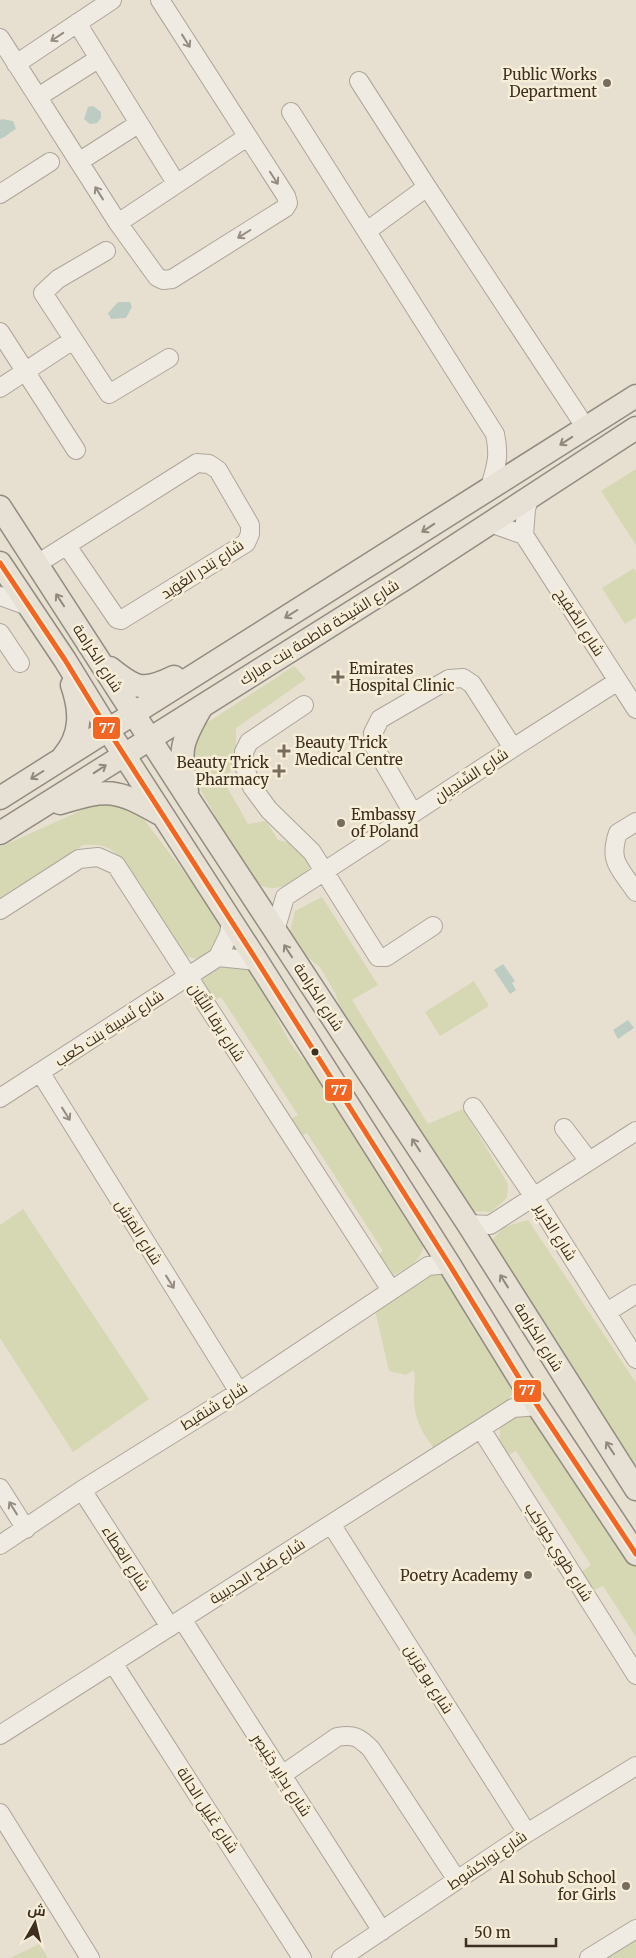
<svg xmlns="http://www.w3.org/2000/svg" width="636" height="1958" font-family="Merriweather,Cairo,serif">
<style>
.green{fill:#d6d7b3}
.water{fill:#bcccc2}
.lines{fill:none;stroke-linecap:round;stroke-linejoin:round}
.minor-casing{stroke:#ada599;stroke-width:20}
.major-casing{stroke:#928b80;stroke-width:25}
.minor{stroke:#efebe3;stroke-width:18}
.major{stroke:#e6e1d4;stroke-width:22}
.bus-1-casing{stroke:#f7eed8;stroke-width:9}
.bus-1{stroke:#f26522;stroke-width:5}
.oneway{stroke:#968c82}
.oneway2{stroke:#92887a}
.poi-dot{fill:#786c5e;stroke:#f7eed8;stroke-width:2}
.bus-dot{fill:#3d2e20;stroke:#f7eed8;stroke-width:2}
.labels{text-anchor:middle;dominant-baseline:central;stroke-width:5;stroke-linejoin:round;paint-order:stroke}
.poi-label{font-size:15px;fill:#3d2e20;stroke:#f7eed8;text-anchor:end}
.street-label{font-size:15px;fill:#3d2e20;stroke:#f7eed8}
.line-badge{stroke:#f7eed8;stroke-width:2}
.badge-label{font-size:14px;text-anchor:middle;font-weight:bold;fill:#fff}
</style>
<rect width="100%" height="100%" fill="#e7e0d1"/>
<path class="green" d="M 636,469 L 636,545 L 601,491 Z
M 634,568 L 636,572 L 636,617 L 625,624 L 602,588 Z
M 294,666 L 306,679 L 236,728 L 236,766 L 223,780 L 248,824 L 266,821 L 278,840 L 295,844 L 313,861 C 309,870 306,873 298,878 C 280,890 272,891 252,882 L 201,791 L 192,765 L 193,744 L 199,728 Z
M 98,803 L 116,804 L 136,809 L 210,906 L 223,930 L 212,952 L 196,959 L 183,955 L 118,855 C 107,845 98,844 83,845 L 0,898 L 0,847 Z
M 322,897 L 378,985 L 352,1000 L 428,1124 L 463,1109 L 508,1184 L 507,1198 L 491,1212 L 467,1211 L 347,1026 L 335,993 L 320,967 L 301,952 L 290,932 L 295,911 Z
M 244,963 C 254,974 263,985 270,998 C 273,1005 274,1013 278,1020 C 287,1039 301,1062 319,1072 L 425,1241 C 422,1262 407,1268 390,1277 L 375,1257 L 383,1251 L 307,1133 L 298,1137 L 288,1121 L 298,1115 L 221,997 L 211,1002 L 203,990 L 202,980 L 208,971 L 217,964 Z
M 474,981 L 489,1006 L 440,1036 L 425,1012 Z
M 23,1209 L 149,1399 L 73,1452 L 0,1338 L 0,1225 Z
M 528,1220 L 636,1383 L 636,1483 L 491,1241 L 504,1227 Z
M 445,1274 L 482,1341 L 494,1353 L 516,1384 L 513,1393 L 502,1409 L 434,1448 C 423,1435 415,1420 414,1402 C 413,1391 416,1381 414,1370 L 406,1375 L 389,1371 L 375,1310 L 428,1275 Z
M 537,1410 L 636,1563 L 636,1637 L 603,1586 L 592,1591 L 580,1573 L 591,1565 L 516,1451 L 505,1457 L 499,1445 L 500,1428 L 520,1413 Z
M 636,1941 L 636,1958 L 607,1958 Z
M 39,1944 L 48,1958 L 10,1958 Z"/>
<path class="water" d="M 93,106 L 101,112 L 101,118 L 97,123 L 90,124 L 84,119 L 88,107 Z
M 2,119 L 13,121 L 16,129 C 10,132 6,137 0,139 L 0,120 Z
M 118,302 L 130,302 L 132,307 L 126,318 L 111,319 L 108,313 Z
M 503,964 L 515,981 L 512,983 L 516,990 L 510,994 L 494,970 Z
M 628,1020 L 634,1028 L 618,1039 L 613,1030 Z"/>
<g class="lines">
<g class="minor-casing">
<path id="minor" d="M 77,23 L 176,183
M 0,38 L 118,223 L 157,277 L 163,280 L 172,279 L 285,208 L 288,203 L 286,196 L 160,0
M 16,64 L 112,0
M 359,81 L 427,187 L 586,428
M 38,97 L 98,59
M 291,112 L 495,434 C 500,457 496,467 489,490
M 80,161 L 138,124
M 0,194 L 50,162
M 118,223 L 247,137
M 367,231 L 427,187
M 106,251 L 58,279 L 43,293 L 109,394 L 169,358
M 0,332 L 76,450
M 0,388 L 73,340
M 490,523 L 524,535 L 636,709
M 524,535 L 526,509 L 530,497
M 37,564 L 197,463 L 209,464 L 218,470 L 250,525 L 250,534 L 246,543 L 121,620 L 117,619 L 67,546
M 0,596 L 28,606
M 0,633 L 20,663
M 304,705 L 249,742 L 244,752 L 243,763 L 252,787 L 269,810 L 312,852 L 378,957 L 386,957 L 433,926
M 413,813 L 374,746 L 373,733 L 380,719 L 449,679 L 463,678 L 472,684 L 513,748
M 636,822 L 618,833 C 608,862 620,868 636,892
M 0,910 L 79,859 L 98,857 L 116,865 L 391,1290
M 275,931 L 285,897 L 513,748 L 618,681
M 218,957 L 257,961
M 40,1072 L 239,1392
M 0,1098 L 218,957 L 229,934 L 231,922
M 473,1107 L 534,1197 L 636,1359
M 564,1128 L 589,1161
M 468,1224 L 490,1225 L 636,1131
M 607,1312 L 636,1294
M 481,1429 L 636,1675
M 0,1488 L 26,1529
M 82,1490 L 170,1627
M 331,1524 L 527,1833
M 0,1545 L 82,1490 L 239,1392 L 428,1266 L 449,1264
M 182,1619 L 382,1931
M 113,1663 L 302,1958
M 0,1735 L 513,1408 L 538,1406
M 282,1775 L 337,1737 C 354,1734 359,1737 371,1749 L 457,1880
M 0,1813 L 90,1958
M 341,1958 L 527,1833 L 636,1766
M 589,1958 L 636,1929"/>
</g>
<g class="major-casing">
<path id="major" d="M 0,507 L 190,801 L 468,1224 L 636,1489
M 0,563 L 65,660 L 108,730 L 257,961 L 449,1264 L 521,1381 L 636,1554
M 110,668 C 136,689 143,692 174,677
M 63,757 C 82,735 81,711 72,685
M 187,791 C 179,750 180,744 201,708
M 0,798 L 636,396
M 60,803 C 108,788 116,789 160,814
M 0,833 L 406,578 L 636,428"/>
</g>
<use href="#minor" class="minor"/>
<use href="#major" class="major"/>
<g class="bus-1-casing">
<path id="bus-1" d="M 0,563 L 65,660 L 108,730 L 257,961 L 449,1264 L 521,1381 L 636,1554"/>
</g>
<use href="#bus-1" class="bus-1"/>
</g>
<defs><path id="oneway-shaft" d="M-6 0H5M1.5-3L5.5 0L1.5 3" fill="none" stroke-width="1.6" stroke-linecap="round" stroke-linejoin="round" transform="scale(1.25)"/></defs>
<g class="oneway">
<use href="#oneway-shaft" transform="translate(57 37) rotate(146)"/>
<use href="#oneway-shaft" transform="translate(186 41) rotate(58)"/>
<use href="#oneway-shaft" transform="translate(274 178) rotate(57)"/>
<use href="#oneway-shaft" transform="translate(99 193) rotate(-122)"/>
<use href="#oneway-shaft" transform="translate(244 234) rotate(148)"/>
<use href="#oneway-shaft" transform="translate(66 1114) rotate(58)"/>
<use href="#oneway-shaft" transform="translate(170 1282) rotate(58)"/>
<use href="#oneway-shaft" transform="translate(13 1508) rotate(-122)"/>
</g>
<g class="oneway2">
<use href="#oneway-shaft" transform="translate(566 441) rotate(147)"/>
<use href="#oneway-shaft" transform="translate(428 528) rotate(147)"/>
<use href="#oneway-shaft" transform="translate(60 600) rotate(-123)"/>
<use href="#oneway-shaft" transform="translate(291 614) rotate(148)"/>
<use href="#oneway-shaft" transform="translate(100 769) rotate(-33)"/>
<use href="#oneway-shaft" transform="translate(37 775) rotate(148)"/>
<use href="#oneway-shaft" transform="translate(288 951) rotate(-123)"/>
<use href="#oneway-shaft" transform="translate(416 1145) rotate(-123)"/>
<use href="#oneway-shaft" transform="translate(504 1281) rotate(-122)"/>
<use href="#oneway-shaft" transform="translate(610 1448) rotate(-123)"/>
</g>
<g class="poi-dot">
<circle cx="607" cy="83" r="5"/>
<path d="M335.5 669.5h5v5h5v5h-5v5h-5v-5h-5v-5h5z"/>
<path d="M281.5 743.5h5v5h5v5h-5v5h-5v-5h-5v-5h5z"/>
<path d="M276.5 763.5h5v5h5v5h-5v5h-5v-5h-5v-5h5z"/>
<circle cx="341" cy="823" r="5"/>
<circle cx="528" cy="1575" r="5"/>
<circle cx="626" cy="1886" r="5"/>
</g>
<circle class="bus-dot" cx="315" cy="1052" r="4.5"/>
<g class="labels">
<g class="poi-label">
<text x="597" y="74">Public Works<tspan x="597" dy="17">Department</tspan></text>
<text x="349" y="668" text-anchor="start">Emirates<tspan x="349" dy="17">Hospital Clinic</tspan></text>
<text x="295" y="742" text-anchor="start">Beauty Trick<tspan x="295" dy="17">Medical Centre</tspan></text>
<text x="269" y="762">Beauty Trick<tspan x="269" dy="17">Pharmacy</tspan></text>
<text x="351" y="814" text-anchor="start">Embassy<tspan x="351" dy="17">of Poland</tspan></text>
<text x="518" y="1575">Poetry Academy</text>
<text x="616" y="1877">Al Sohub School<tspan x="616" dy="17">for Girls</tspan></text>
</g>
<g class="street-label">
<text transform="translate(202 569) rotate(-33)">شارع بَندر العُوَيد</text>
<text transform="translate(580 622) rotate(57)">شارع الصَّفِيح</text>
<text transform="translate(319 632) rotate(-32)">شارع الشيخة فاطمة بنت مبارك</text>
<text transform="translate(98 658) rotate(57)">شارع الكرامة</text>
<text transform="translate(471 775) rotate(-33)">شارع السِّندِيان</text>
<text transform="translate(319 997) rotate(57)">شارع الكرامة</text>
<text transform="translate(217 1022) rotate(57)">شارع بَرقا اللَّيَّان</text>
<text transform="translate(109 1028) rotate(-33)">شارع نُسيبة بنت كعب</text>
<text transform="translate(139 1232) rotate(58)">شارع المَرَش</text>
<text transform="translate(556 1232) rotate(58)">شارع الحَرِير</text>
<text transform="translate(539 1337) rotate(58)">شارع الكرامة</text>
<text transform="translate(214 1406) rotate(-32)">شارع شنقيط</text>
<text transform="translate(559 1552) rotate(58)">شارع طَوِي كِواكِب</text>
<text transform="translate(126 1558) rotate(57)">شارع العَطاء</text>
<text transform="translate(257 1571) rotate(-32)">شارع صُلح الحديبية</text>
<text transform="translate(429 1679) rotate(58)">شارع بو قرَين</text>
<text transform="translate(282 1775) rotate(57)">شارع بِدايِر خِنَيصِر</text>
<text transform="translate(208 1810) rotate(57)">شارع غَلِيل الحالة</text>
<text transform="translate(487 1860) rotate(-34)">شارع نواكشوط</text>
</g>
</g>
<g class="line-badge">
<rect x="92" y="716" width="29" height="24" rx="5" fill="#f26522"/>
<rect x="324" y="1078" width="29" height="24" rx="5" fill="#f26522"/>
<rect x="513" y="1379" width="29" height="24" rx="5" fill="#f26522"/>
</g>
<g class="badge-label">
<text x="107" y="733">77</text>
<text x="339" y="1095">77</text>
<text x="527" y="1395">77</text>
</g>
<g transform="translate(35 1923) rotate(8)" stroke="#f7eed8" stroke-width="4" paint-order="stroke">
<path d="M0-4L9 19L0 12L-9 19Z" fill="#3d2e20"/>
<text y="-8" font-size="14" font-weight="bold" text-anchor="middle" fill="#3d2e20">ش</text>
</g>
<path d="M466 1938v8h90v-8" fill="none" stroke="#3d2e20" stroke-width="2.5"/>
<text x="474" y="1938" font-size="15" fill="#3d2e20" stroke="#f7eed8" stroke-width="4" paint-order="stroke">50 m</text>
</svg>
